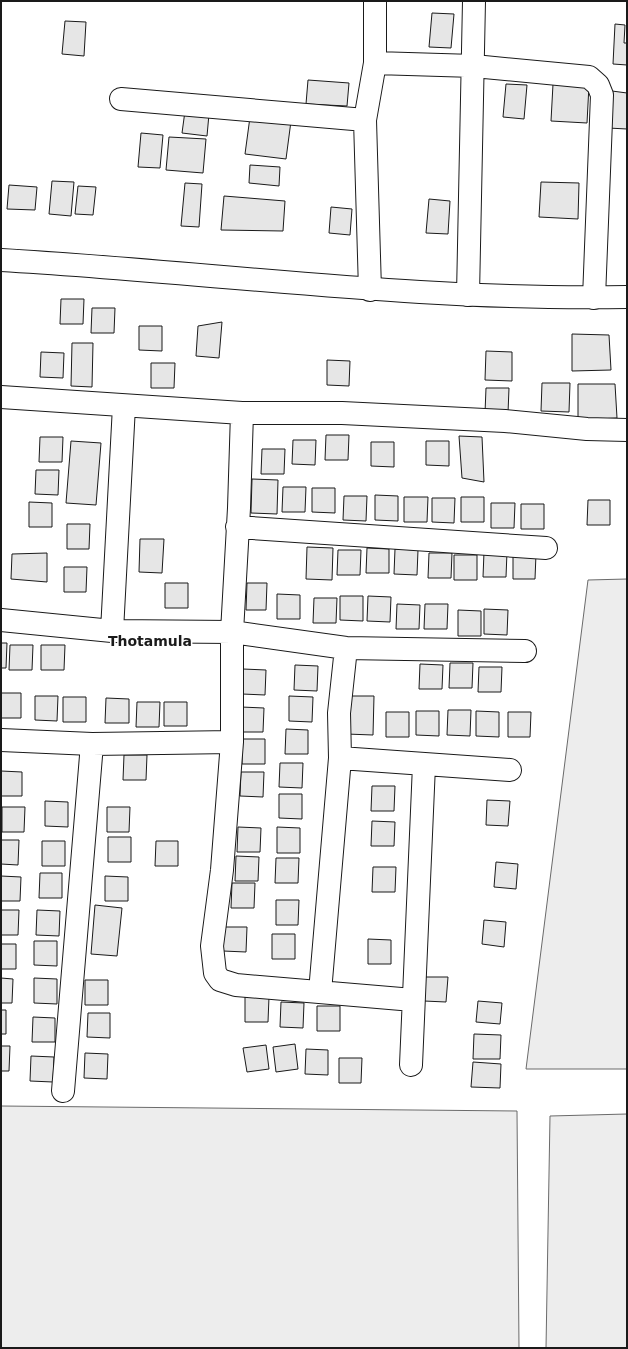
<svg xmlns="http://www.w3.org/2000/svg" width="628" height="1349" font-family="'DejaVu Sans',sans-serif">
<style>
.green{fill:#ededed;stroke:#6a6a6a}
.building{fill:#e6e6e6;stroke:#1a1a1a}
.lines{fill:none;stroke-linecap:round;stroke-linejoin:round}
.minor-casing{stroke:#1a1a1a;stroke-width:24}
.trunk-casing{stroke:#1a1a1a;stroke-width:24}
.minor{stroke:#fff;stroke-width:22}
.trunk{stroke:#fff;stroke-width:22}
.labels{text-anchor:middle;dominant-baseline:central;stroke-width:3;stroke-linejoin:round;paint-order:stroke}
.quarter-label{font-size:14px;font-weight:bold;fill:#1a1a1a;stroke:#fff}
</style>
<rect width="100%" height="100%" fill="#fff"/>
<path class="green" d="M 627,579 L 627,1069 L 526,1069 L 588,580 Z
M 1,1106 L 517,1111 L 519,1348 L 1,1348 Z
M 627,1114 L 627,1348 L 546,1348 L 550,1116 Z"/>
<path class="building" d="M 432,13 L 454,14 L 451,48 L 429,47 Z
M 65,21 L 86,22 L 84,56 L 62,54 Z
M 615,24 L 625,25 L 624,43 L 627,43 L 627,65 L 613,64 Z
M 308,80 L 349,83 L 347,106 L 306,104 Z
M 506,84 L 527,85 L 524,119 L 503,117 Z
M 553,84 L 589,85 L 587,123 L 551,121 Z
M 612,91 L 627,93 L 627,129 L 608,128 Z
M 185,111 L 209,114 L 207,136 L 182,133 Z
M 250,117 L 291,121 L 286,159 L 245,154 Z
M 141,133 L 163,135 L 160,168 L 138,167 Z
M 169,137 L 206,139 L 203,173 L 166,170 Z
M 250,165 L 280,167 L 279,186 L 249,183 Z
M 52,181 L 74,182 L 71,216 L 49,214 Z
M 541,182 L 579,183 L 578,219 L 539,217 Z
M 185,183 L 202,184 L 199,227 L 181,226 Z
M 9,185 L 37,187 L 35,210 L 7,209 Z
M 78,186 L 96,187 L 93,215 L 75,214 Z
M 224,196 L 285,201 L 283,231 L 221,230 Z
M 429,199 L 450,201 L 448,234 L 426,233 Z
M 331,207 L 352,209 L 350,235 L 329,233 Z
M 61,299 L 84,299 L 83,324 L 60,324 Z
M 92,308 L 115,308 L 114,333 L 91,333 Z
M 222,322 L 219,358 L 196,356 L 198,326 Z
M 139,326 L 162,326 L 162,351 L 139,350 Z
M 572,334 L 609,335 L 611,370 L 572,371 Z
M 72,343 L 93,343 L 92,387 L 71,386 Z
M 486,351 L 512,352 L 512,381 L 485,380 Z
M 41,352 L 64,353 L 63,378 L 40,377 Z
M 327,360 L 350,361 L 349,386 L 327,385 Z
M 151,363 L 175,363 L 174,388 L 151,388 Z
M 542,383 L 570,383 L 569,412 L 541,411 Z
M 578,384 L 615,384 L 617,418 L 578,420 Z
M 486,388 L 509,388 L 508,413 L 485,413 Z
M 326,435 L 349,435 L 348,460 L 325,460 Z
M 459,436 L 482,437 L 484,482 L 462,478 Z
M 40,437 L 63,437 L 62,462 L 39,462 Z
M 293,440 L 316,440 L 315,465 L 292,464 Z
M 71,441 L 101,443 L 96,505 L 66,503 Z
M 426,441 L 449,441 L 449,466 L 426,465 Z
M 371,442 L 394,442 L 394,467 L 371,466 Z
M 262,449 L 285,449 L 284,474 L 261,474 Z
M 36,470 L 59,470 L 58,495 L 35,494 Z
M 252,479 L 278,480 L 277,514 L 251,513 Z
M 283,487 L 306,487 L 305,512 L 282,512 Z
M 312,488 L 335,488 L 335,513 L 312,512 Z
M 375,495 L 398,496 L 398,521 L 375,520 Z
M 344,496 L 367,496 L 366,521 L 343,520 Z
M 404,497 L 428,497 L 427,522 L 404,522 Z
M 461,497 L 484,497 L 484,522 L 461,522 Z
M 432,498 L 455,498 L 454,523 L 432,522 Z
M 588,500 L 610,500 L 610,525 L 587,525 Z
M 29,502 L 52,503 L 52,527 L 29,527 Z
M 491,503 L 515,503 L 514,528 L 491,528 Z
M 521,504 L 544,504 L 544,529 L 521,529 Z
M 67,524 L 90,524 L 89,549 L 67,549 Z
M 140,539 L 164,539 L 162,573 L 139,572 Z
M 307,547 L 333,548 L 332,580 L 306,579 Z
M 367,548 L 389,549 L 389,573 L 366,573 Z
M 395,549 L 418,550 L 417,575 L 394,574 Z
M 338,550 L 361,550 L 360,575 L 337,575 Z
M 484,552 L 507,552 L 506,577 L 483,577 Z
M 47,553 L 47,582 L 11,579 L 12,554 Z
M 429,553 L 452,553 L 451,578 L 428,578 Z
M 513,554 L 536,554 L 535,579 L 513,579 Z
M 454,555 L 477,555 L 477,580 L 454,580 Z
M 64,567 L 87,567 L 86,592 L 64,592 Z
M 165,583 L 188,583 L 188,608 L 165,608 Z
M 247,583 L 267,583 L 266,610 L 246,610 Z
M 277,594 L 300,595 L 300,619 L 277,619 Z
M 340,596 L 363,596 L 363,621 L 340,620 Z
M 368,596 L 391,597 L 390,622 L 367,621 Z
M 314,598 L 337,598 L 336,623 L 313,623 Z
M 397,604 L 420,605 L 419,629 L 396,629 Z
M 425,604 L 448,604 L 447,629 L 424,629 Z
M 484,609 L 508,610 L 507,635 L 484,634 Z
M 458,610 L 481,611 L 481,636 L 458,636 Z
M 1,643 L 7,643 L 6,668 L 1,668 Z
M 10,645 L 33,645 L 32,670 L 9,670 Z
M 41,645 L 65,645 L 64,670 L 41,670 Z
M 450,663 L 473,663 L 472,688 L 449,688 Z
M 420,664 L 443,665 L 442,689 L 419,689 Z
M 295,665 L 318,666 L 317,691 L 294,690 Z
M 479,667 L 502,667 L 501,692 L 478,692 Z
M 243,669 L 266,670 L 265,695 L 242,694 Z
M 1,693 L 21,693 L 21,718 L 1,718 Z
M 35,696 L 58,696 L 57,721 L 35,720 Z
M 289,696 L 313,697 L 312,722 L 289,721 Z
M 347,696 L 374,696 L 373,735 L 346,734 Z
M 63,697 L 86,697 L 86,722 L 63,722 Z
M 106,698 L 129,699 L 129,723 L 105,723 Z
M 137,702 L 160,702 L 159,727 L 136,727 Z
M 164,702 L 187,702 L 187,726 L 164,726 Z
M 241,707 L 264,708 L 263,732 L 240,732 Z
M 448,710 L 471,710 L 470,736 L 447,735 Z
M 416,711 L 439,711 L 439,736 L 416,735 Z
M 476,711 L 499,712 L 499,737 L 476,736 Z
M 386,712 L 409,712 L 409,737 L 386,737 Z
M 508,712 L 531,712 L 530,737 L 508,737 Z
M 286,729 L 308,730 L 308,754 L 285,754 Z
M 242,739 L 265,739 L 265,764 L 242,764 Z
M 124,755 L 147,755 L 146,780 L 123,780 Z
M 280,763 L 303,763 L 302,788 L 279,787 Z
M 1,771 L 22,772 L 22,796 L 1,796 Z
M 241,772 L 264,772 L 263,797 L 240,796 Z
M 372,786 L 395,786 L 394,811 L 371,811 Z
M 279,794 L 302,794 L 302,819 L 279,818 Z
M 487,800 L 510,801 L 508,826 L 486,825 Z
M 45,801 L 68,802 L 68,827 L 45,826 Z
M 2,807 L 25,807 L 24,832 L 2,832 Z
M 107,807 L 130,807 L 129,832 L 107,832 Z
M 372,821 L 395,822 L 394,846 L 371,846 Z
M 238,827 L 261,828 L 260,852 L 237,852 Z
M 277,827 L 300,828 L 300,853 L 277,853 Z
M 108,837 L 131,837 L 131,862 L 108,862 Z
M 1,840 L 19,840 L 18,865 L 1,864 Z
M 42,841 L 65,841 L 65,866 L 42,866 Z
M 156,841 L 178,841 L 178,866 L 155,866 Z
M 236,856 L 259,857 L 258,881 L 235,881 Z
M 276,858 L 299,858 L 298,883 L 275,883 Z
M 496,862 L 518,864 L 516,889 L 494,887 Z
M 373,867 L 396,867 L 395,892 L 372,892 Z
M 40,873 L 62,873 L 62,898 L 39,898 Z
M 1,876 L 21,877 L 20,901 L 1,901 Z
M 105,876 L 128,877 L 128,901 L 105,901 Z
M 232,883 L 255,883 L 254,908 L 231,908 Z
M 276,900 L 299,900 L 298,925 L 276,925 Z
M 95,905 L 122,908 L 117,956 L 91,954 Z
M 1,910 L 19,910 L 18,935 L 1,935 Z
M 37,910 L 60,911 L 59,936 L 36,935 Z
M 484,920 L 506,922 L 504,947 L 482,944 Z
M 224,927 L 247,927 L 246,952 L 223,951 Z
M 272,934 L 295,934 L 295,959 L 272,959 Z
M 368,939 L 391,940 L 391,964 L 368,964 Z
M 34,941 L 57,941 L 57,966 L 34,965 Z
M 1,944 L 16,944 L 16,969 L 1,969 Z
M 425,977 L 448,977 L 446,1002 L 424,1001 Z
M 1,978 L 13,979 L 12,1003 L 1,1003 Z
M 34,978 L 57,979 L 57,1004 L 34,1003 Z
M 85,980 L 108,980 L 108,1005 L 85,1005 Z
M 245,997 L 269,997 L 268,1022 L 245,1022 Z
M 478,1001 L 502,1003 L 500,1024 L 476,1022 Z
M 281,1002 L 304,1003 L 303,1028 L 280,1027 Z
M 317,1006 L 340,1006 L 340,1031 L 317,1031 Z
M 1,1010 L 6,1010 L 6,1034 L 1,1034 Z
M 88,1013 L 110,1013 L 110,1038 L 87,1037 Z
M 33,1017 L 55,1018 L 55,1042 L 32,1042 Z
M 474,1034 L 501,1035 L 500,1059 L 473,1059 Z
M 295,1044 L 298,1069 L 276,1072 L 273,1047 Z
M 266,1045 L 269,1069 L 247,1072 L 243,1048 Z
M 1,1046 L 10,1046 L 9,1071 L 1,1071 Z
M 306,1049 L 328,1050 L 328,1075 L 305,1074 Z
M 85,1053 L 108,1054 L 107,1079 L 84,1078 Z
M 31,1056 L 54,1057 L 53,1082 L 30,1081 Z
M 339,1058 L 362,1058 L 361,1083 L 339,1083 Z
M 473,1062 L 501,1064 L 500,1088 L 471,1087 Z"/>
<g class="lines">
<g class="minor-casing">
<path id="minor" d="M 375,63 L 474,66 L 589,77 L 598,85 L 602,95 L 594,298
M 121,99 L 365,120
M 370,290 L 365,120 L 375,63 L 375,1
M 468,295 L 474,1
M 1,397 L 242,413 L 342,413 L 505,421 L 587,429 L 627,430
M 242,413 L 239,508 L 232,632 L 232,742 L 222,870 L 212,946 L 215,973 L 220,980 L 236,985 L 413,1000
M 237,527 L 546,548
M 1,620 L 112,631 L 232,632 L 346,648 L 525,651
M 112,631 L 124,406
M 346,648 L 339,713 L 340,758 L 510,770
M 1,740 L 92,744 L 232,742
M 320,992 L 340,758
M 411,1065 L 424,765
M 63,1091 L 92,744"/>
</g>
<g class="trunk-casing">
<path id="trunk" d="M 1,260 C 210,272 417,301 627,297"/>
</g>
<use href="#minor" class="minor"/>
<use href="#trunk" class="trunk"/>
</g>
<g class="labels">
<g class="quarter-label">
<text x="150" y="641">Thotamula</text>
</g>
</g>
<rect width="628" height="1349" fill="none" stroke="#1a1a1a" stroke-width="4"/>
</svg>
